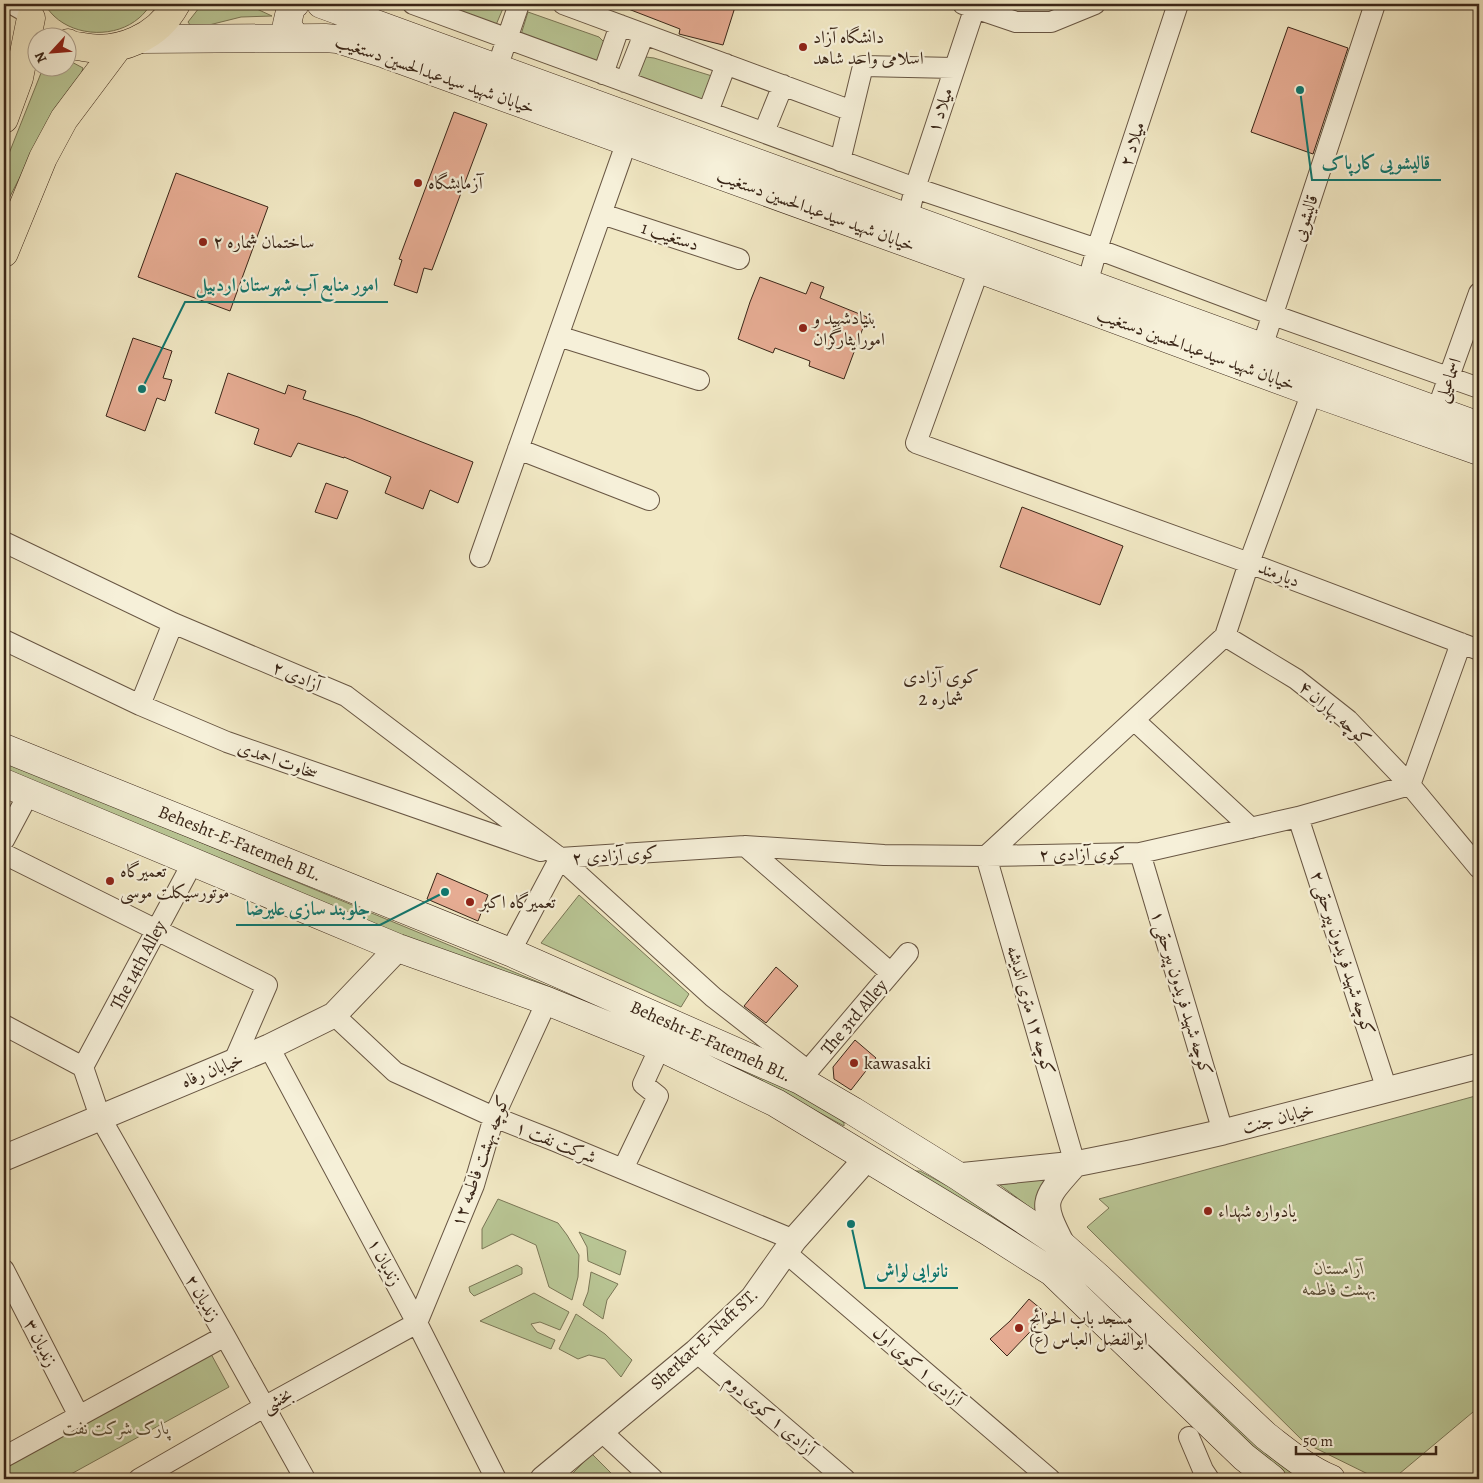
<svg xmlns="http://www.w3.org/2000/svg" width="1483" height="1483" font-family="Alegreya,Amiri,serif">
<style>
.green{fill:#b9c695;stroke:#7a7656}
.building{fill:#e6ac93;stroke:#3a2618}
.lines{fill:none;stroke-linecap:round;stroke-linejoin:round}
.minor-casing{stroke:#685643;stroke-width:22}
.tertiary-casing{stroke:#685643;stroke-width:27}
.secondary-casing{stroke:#3a2618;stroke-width:29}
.primary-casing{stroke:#3a2618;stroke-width:29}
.minor{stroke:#f6f0d9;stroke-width:20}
.tertiary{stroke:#f6f0d9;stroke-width:25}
.secondary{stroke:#f6f0d9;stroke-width:28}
.primary{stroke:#f1e8c4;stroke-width:28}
.poi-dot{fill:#8f2418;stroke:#f6f0d9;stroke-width:2}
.labels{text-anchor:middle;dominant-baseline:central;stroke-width:4.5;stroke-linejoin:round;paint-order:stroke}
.poi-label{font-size:18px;fill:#3a2618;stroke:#f6f0d9;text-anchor:start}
.street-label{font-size:18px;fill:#3a2618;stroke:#f6f0d9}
.park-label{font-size:18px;font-style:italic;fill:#5a4e37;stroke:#f6f0d9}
.neighbourhood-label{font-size:19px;fill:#3a2618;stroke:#f6f0d9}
.leader{fill:none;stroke:#0f766e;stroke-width:2}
.callout-dot{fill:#0f766e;stroke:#f6f0d9;stroke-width:2}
.callout-label{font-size:19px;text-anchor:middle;font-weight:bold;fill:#0f766e;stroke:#f6f0d9;stroke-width:4.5;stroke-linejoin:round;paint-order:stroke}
</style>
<rect width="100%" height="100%" fill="#f1e8c4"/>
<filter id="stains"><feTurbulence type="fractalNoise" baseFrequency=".004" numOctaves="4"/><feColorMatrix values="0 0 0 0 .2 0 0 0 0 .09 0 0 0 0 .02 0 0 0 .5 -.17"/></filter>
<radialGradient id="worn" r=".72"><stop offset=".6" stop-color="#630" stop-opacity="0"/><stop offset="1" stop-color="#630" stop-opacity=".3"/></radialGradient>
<path class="green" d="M 44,4 L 152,4 C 148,8 144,14 139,18 C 116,38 76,37 54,16 C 50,12 47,8 44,4 Z
M 200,4 L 246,4 L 272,16 L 241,17 L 193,29 L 188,22 L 199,8 Z
M 439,4 L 499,4 L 504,6 L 493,32 Z
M 528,12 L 599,37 L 605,43 L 597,69 L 519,41 Z
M 646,57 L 654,58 L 712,76 L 701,108 L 629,80 L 640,60 Z
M 68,60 L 83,68 L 81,75 L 48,123 L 4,208 L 4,166 L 43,68 L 68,68 Z
M 4,761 L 589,1003 L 789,1089 L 836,1116 L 844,1123 L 844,1126 L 787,1095 L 4,771 Z
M 579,895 L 689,994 L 681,1007 L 541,943 Z
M 1479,1095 L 1479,1407 L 1393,1479 L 1378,1479 L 1305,1443 L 1087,1227 L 1109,1208 L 1099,1199 Z
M 915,1171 L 920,1171 L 966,1196 L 1041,1241 L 1102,1299 L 1097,1303 L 911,1172 Z
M 1050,1176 C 1036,1191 1036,1194 1039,1214 L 1000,1185 Z
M 498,1199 L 558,1223 L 567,1235 L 579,1255 L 578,1277 L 572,1300 L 549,1287 L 536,1245 L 512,1234 L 482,1249 L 482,1229 Z
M 579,1232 L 626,1251 L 620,1275 L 588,1261 L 587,1247 Z
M 517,1265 L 522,1268 L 522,1274 L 474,1296 L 470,1292 L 469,1287 Z
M 591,1272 L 618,1284 L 607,1300 L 603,1319 L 583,1305 L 588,1292 Z
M 534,1293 L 569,1312 L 560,1330 L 540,1322 L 531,1324 L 537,1332 L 555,1340 L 551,1349 L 480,1321 Z
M 576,1314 L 605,1334 L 632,1360 L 621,1377 L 605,1359 L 589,1355 L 578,1359 L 559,1349 Z
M 1125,1317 L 1304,1479 L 1285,1479 L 1120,1323 L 1121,1319 Z
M 211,1354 L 229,1387 L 62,1479 L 4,1479 L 4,1468 Z
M 592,1454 L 617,1479 L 567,1479 Z"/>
<path class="building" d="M 618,4 L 736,4 L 723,45 L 679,34 L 680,29 L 618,5 Z
M 1288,27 L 1348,48 L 1313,154 L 1251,132 Z
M 454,112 L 487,124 L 432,270 L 424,268 L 417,293 L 394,285 L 402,260 L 399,259 Z
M 176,173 L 268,207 L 230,311 L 138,277 Z
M 760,277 L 806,294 L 811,282 L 824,287 L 820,298 L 867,317 L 844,379 L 809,366 L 810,361 L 775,348 L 773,353 L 738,339 L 750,302 Z
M 133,338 L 172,351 L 163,378 L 172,380 L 165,401 L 157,398 L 145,431 L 106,416 Z
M 228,373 L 285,394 L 288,385 L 306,391 L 303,399 L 358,417 L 473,462 L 458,503 L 430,490 L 423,509 L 385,493 L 391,477 L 344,457 L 344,458 L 298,443 L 291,457 L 254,444 L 259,429 L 215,413 Z
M 326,483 L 348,491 L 337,519 L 315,512 Z
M 1022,507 L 1123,546 L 1100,605 L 1000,567 Z
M 437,873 L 488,895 L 478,921 L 427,899 Z
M 776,967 L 798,986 L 766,1023 L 744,1006 Z
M 855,1040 L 876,1058 L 851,1090 L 834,1079 L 833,1067 Z
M 1029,1299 L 1047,1314 L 1007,1356 L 990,1339 L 1010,1321 Z"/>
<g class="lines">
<g class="minor-casing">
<path id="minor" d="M 413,4 L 915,188 L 1097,249 L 1273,315 L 1479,388
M 563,4 L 852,111
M 963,4 L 1016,22 L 1051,22 L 1095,4
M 497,68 L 519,4
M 603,74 L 620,25
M 625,82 L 644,34
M 708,112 L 726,64
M 764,132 L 783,85
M 840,161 L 863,66 L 954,68
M 602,214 L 739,259
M 908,217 L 915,188 L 976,4
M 979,269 L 916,443 L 1249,563 L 1225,636 L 1296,679 L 1348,720 L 1410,785 L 1479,868
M 1087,284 L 1097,249 L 1178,4
M 558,336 L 699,380
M 1262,347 L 1375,4
M 1312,392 L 1249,563 L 1479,650
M 1437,410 L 1479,293
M 518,449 L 649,500
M 4,542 L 173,623 L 346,696 L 560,858 L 713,997 L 808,1071
M 480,557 L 627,141
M 4,640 L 140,705 L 227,742 L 541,851
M 140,705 L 173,623
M 1134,720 L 1251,828
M 1298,817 L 1387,1090
M 4,840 L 29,793
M 745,846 L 891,973
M 1140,853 L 1223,1132
M 4,854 L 267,985 L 234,1061
M 510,952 L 560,858 L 745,846 L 884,855 L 986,856 L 1140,853 L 1298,817 L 1410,785 L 1461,643
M 334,1015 L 395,1072 L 494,1117 L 555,1141 L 794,1240
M 4,1025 L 83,1067 L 100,1117 L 225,1336 L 305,1479
M 269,1047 L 417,1323 L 496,1479
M 83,1067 L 193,862
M 800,1080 L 908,953
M 1075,1164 L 986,856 L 1225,636
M 623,1169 L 658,1096 L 643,1084 L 660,1047
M 785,1252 L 1050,1479
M 4,1270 L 79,1416
M 417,1323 L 474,1185 L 494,1117 L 547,1001
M 696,1352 L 845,1479
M 601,1431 L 653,1479
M 1189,1437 L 1203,1470 L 1209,1479
M 4,1457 L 225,1336
M 139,1479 L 264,1407 L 417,1323"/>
</g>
<g class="tertiary-casing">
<path id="tertiary" d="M 17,4 L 24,8
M 4,1158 L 269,1047 L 334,1015 L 398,948
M 958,1176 L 1075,1164 L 1135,1152 L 1223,1132 L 1479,1066
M 1063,1246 C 1040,1201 1042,1201 1075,1164
M 543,1479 L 696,1352 L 753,1298 L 794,1240 L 867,1158"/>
</g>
<g class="secondary-casing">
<path id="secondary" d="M 295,4 L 291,7 L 287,24 L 295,38
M 321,4 L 1479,426
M 140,39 L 325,38 L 337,39 L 385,54 L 979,269 L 1312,392 L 1479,451
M 4,748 L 510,952 L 800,1080 L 853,1111 L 958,1176 L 1063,1246 L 1099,1278 L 1266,1436 C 1287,1452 1307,1469 1331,1479
M 4,783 L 398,948 L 547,1001 L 660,1047 L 776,1103 L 986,1230 L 1052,1272 L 1244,1457 L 1272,1479"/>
</g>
<g class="primary-casing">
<path id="primary" d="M 68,43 C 72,46 77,46 83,47 C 119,54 158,37 176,4
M 4,119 L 19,78 L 31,18
M 4,253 L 43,158 L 64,119 L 118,47"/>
</g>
<use href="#minor" class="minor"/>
<use href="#tertiary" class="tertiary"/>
<use href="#secondary" class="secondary"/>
<use href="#primary" class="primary"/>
</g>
<g class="poi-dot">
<circle cx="803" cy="47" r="5"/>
<circle cx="418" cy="183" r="5"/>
<circle cx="203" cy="242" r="5"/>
<circle cx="803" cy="328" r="5"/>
<circle cx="110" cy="881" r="5"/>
<circle cx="470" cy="902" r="5"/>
<circle cx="854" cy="1063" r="5"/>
<circle cx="1208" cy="1211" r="5"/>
<circle cx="1019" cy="1328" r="5"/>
</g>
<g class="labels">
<g class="poi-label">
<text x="813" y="37">دانشگاه آزاد<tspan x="813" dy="21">اسلامی واحد شاهد</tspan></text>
<text x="428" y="183">آزمایشگاه</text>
<text x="213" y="242">ساختمان شماره ۲</text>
<text x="813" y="318">بنیادشهید و<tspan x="813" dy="21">امورایثارگران</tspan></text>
<text x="120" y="871">تعمیرگاه<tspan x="120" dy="21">موتورسیکلت موسی</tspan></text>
<text x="480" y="902">تعمیرگاه اکبر</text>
<text x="864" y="1063">kawasaki</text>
<text x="1218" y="1211">یادواره شهداء</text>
<text x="1029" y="1318">مسجد باب الحوائج<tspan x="1029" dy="21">ابوالفضل العباس (ع)</tspan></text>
</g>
<g class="street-label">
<text transform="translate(435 74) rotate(19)">خیابان شهید سیدعبدالحسین دستغیب</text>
<text transform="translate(940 110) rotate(-72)">میلاد ۱</text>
<text transform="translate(1132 144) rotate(-72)">میلاد ۲</text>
<text transform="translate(816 210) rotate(20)">خیابان شهید سیدعبدالحسین دستغیب</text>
<text transform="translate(1305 218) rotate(-72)">قالیشویی</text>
<text transform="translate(670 236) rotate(18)">دستغیب 1</text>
<text transform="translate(1196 349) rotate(20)">خیابان شهید سیدعبدالحسین دستغیب</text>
<text transform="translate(1448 380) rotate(-70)">اسماعیلی</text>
<text transform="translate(1279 574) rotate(21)">دیارمند</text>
<text transform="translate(297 676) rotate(23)">آزادی ۲</text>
<text transform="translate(1335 713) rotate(41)">کوچه بهاران ۴</text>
<text transform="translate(278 760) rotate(19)">سخاوت احمدی</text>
<text transform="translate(240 843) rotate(22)">Behesht-E-Fatemeh BL.</text>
<text transform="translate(1082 854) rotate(-1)">کوی آزادی ۲</text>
<text transform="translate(615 855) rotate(-4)">کوی آزادی ۲</text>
<text transform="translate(1343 953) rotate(72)">کوچه شهید فریدون پیرحقی ۲</text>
<text transform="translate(138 965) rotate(-62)">The 14th Alley</text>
<text transform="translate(1182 993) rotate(73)">کوچه شهید فریدون پیرحقی ۱</text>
<text transform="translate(1031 1010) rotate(74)">کوچه ۱۲ متری اندیشه</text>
<text transform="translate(854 1017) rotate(-50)">The 3rd Alley</text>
<text transform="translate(711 1041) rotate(24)">Behesht-E-Fatemeh BL.</text>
<text transform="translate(212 1070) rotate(-22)">خیابان رفاه</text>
<text transform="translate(1278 1118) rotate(-15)">خیابان جنت</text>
<text transform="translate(556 1142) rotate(22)">شرکت نفت ۱</text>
<text transform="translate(480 1161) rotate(-70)">کوچه بهشت فاطمه ۱۲</text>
<text transform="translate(385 1262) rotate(62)">زندیان ۱</text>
<text transform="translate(203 1298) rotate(60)">زندیان ۲</text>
<text transform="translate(704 1339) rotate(-43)">Sherkat-E-Naft ST.</text>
<text transform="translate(41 1343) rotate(63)">زندیان ۳</text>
<text transform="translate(918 1366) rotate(41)">آزادی ۱ کوی اول</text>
<text transform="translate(277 1400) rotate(-29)">بخشی</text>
<text transform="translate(770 1415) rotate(41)">آزادی ۱ کوی دوم</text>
</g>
<g class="park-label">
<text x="1339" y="1268">آرامستان<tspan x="1339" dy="21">بهشت فاطمه</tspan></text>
<text x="116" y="1428">پارک شرکت نفت</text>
</g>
<g class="neighbourhood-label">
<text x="941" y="677">کوی آزادی<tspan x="941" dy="22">شماره 2</tspan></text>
</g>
</g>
<path class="leader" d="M1300 90L1312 180H1441M142 389L185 302H388M445 892L380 925H236M851 1224L865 1288H958"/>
<g class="callout-dot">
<circle cx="1300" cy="90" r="5"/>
<circle cx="142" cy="389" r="5"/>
<circle cx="445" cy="892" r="5"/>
<circle cx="851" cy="1224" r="5"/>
</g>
<g class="callout-label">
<text x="1376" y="169">قالیشویی کارپاک</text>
<text x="287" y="291">امور منابع آب شهرستان اردبیل</text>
<text x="308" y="915">جلوبند سازی علیرضا</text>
<text x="912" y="1277">نانوایی لواش</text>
</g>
<rect width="1483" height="1483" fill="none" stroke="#f1e8c4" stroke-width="20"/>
<rect x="5" y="5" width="1473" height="1473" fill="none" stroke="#3a2618" stroke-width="2.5"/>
<rect x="10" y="10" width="1463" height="1463" fill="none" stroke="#3a2618"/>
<g transform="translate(52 52) rotate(244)"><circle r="24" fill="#f6f0d9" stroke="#ab9f8c"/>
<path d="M0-4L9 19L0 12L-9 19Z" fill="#8f2418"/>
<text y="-8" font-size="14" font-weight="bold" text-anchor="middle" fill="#3a2618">N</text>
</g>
<path d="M1296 1446v8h140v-8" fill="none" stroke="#3a2618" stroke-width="2.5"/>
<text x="1303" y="1446" font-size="15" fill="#3a2618" stroke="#f6f0d9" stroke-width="4" paint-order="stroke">50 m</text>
<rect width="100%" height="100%" filter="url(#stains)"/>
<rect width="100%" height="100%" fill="url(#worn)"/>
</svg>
